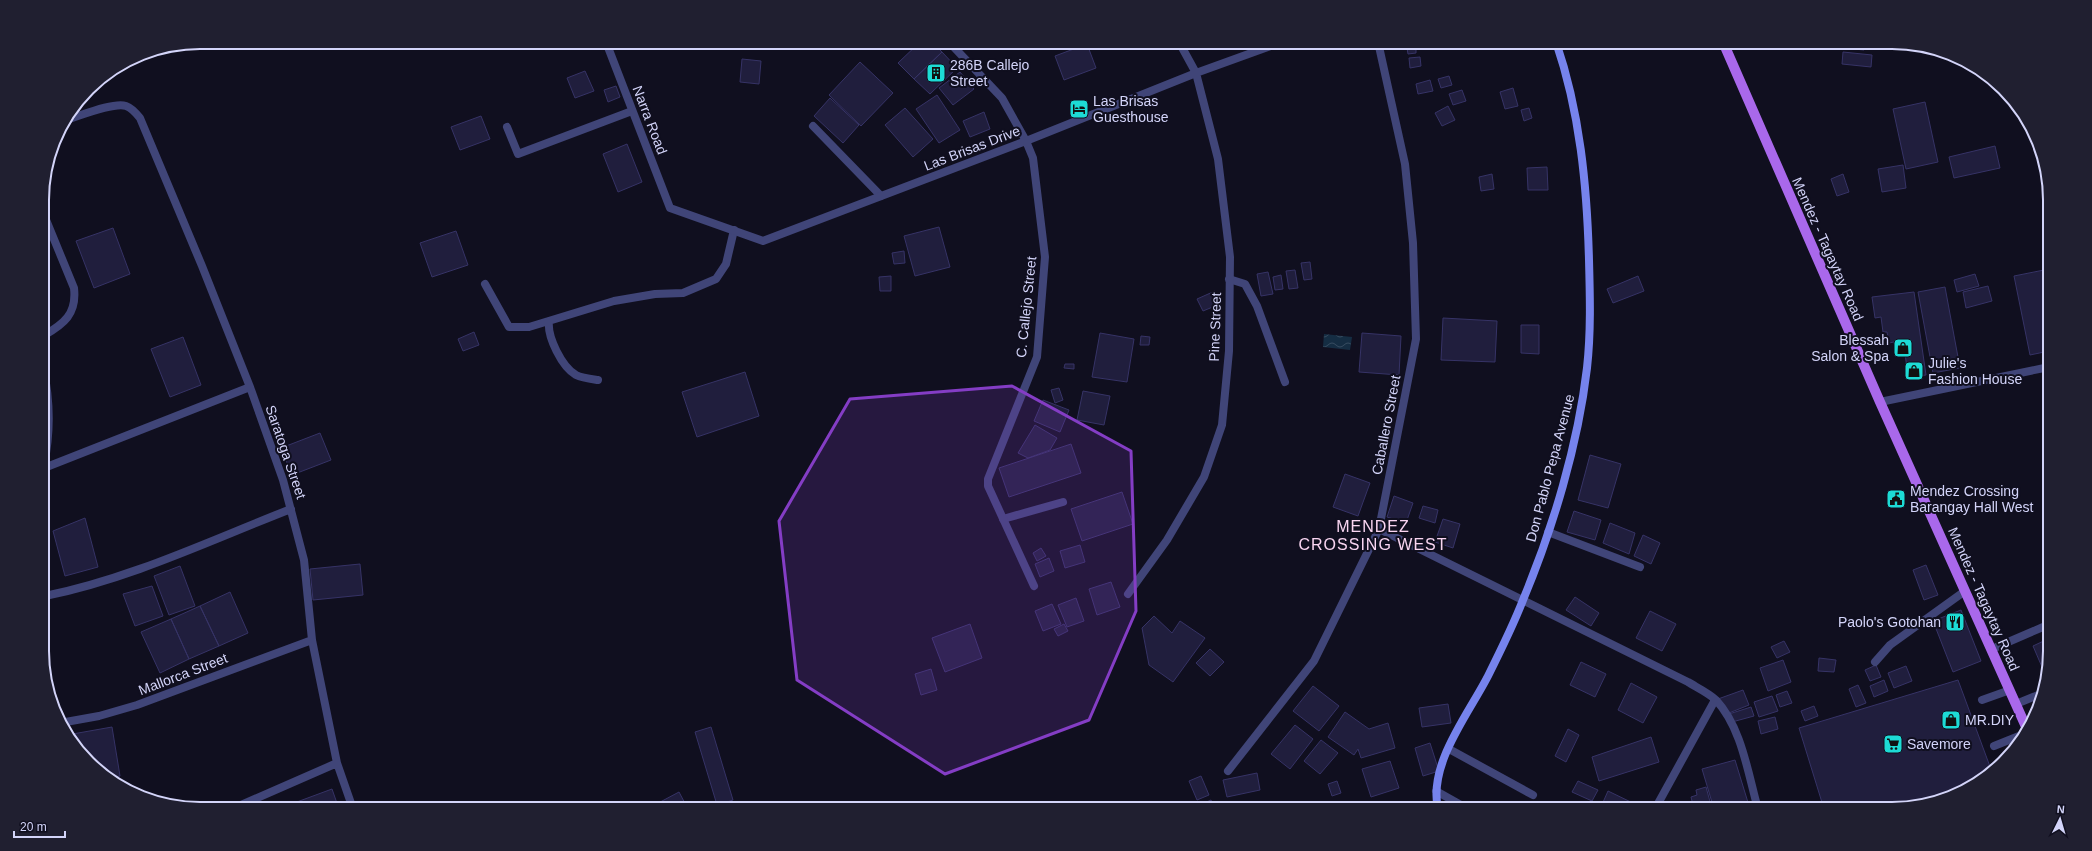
<svg xmlns="http://www.w3.org/2000/svg" width="2092" height="851" font-family="Helvetica,sans-serif">
<style>
.water{fill:url(#water-waves)}
.building{fill:#201e3d;stroke:#363366}
.lines{fill:none;stroke-linecap:round;stroke-linejoin:round}
.lane{stroke:#404578;stroke-width:8}
.street{stroke:#404578;stroke-width:8}
.secondary{stroke:#7683ed;stroke-width:8}
.primary{stroke:#a968eb;stroke-width:10}
.marked{fill:#843dc5;fill-opacity:0.2;stroke:#843dc5;stroke-width:3;stroke-linejoin:round}
.labels{text-anchor:middle;dominant-baseline:central;stroke-width:4;stroke-linejoin:round;paint-order:stroke}
.poi-label{font-size:14px;fill:#d3d4f9;stroke:#100f1f;text-anchor:start}
.street-label{font-size:14px;fill:#d3d4f9;stroke:#100f1f}
.quarter-label{font-size:16px;letter-spacing:1px;fill:#f9d5f1;stroke:#100f1f}
.rim{fill:none;stroke:#d3d4f9;stroke-width:2}
</style>
<defs>
<pattern id="water-waves" width="16" height="10" patternUnits="userSpaceOnUse"><rect width="16" height="10" fill="#152d43"/><path d="M0 5q4-4 8 0t8 0" fill="none" stroke="#364b5f"/></pattern>
</defs>
<rect width="100%" height="100%" fill="#100f1f"/>
<path class="water" d="M 1324,334 L 1352,337 L 1350,350 L 1323,347 Z"/>
<path class="building" d="M 920,42 L 932,42 L 942,52 L 914,79 L 898,63 Z
M 1833,42 L 1865,42 L 1864,50 L 1833,47 Z
M 1087,44 L 1096,68 L 1064,80 L 1055,56 Z
M 1416,47 L 1416,53 L 1408,54 L 1407,48 Z
M 942,52 L 957,68 L 930,94 L 914,79 Z
M 1843,52 L 1872,55 L 1871,67 L 1842,64 Z
M 1420,57 L 1421,66 L 1410,68 L 1409,58 Z
M 742,59 L 761,61 L 759,84 L 740,82 Z
M 860,62 L 893,93 L 861,126 L 829,95 Z
M 585,71 L 594,91 L 575,98 L 567,78 Z
M 960,72 L 974,89 L 953,105 L 939,88 Z
M 1449,76 L 1452,85 L 1441,88 L 1438,79 Z
M 1430,80 L 1433,91 L 1418,94 L 1416,84 Z
M 616,86 L 620,97 L 608,102 L 604,90 Z
M 1513,88 L 1518,106 L 1505,109 L 1500,92 Z
M 1462,90 L 1466,101 L 1453,105 L 1449,94 Z
M 937,95 L 960,130 L 939,143 L 916,109 Z
M 830,98 L 859,125 L 843,143 L 814,116 Z
M 1925,102 L 1938,162 L 1906,169 L 1893,109 Z
M 1448,106 L 1455,120 L 1442,126 L 1435,113 Z
M 905,108 L 933,139 L 913,157 L 885,125 Z
M 1529,108 L 1532,118 L 1524,121 L 1521,110 Z
M 984,112 L 990,129 L 970,137 L 963,121 Z
M 481,116 L 490,139 L 460,150 L 451,127 Z
M 627,144 L 642,182 L 618,192 L 603,154 Z
M 1995,146 L 2000,168 L 1954,178 L 1949,157 Z
M 2037,147 L 2040,147 L 2043,157 L 2040,158 Z
M 1903,165 L 1906,188 L 1882,192 L 1878,169 Z
M 1547,167 L 1548,190 L 1528,190 L 1527,168 Z
M 1492,174 L 1494,189 L 1481,191 L 1479,177 Z
M 1843,174 L 1849,192 L 1837,196 L 1831,179 Z
M 939,227 L 950,267 L 915,276 L 904,236 Z
M 113,228 L 130,274 L 94,288 L 76,241 Z
M 456,231 L 468,265 L 432,277 L 420,243 Z
M 904,251 L 905,263 L 894,264 L 892,253 Z
M 1310,262 L 1312,279 L 1304,280 L 1301,263 Z
M 1295,270 L 1298,288 L 1289,289 L 1286,271 Z
M 2044,270 L 2049,296 L 2049,351 L 2030,355 L 2014,276 Z
M 1268,272 L 1273,294 L 1261,296 L 1257,274 Z
M 1975,274 L 1979,286 L 1957,292 L 1954,280 Z
M 1281,275 L 1283,289 L 1275,290 L 1273,277 Z
M 891,276 L 891,291 L 880,291 L 879,277 Z
M 1638,276 L 1644,291 L 1613,303 L 1607,289 Z
M 1988,286 L 1992,301 L 1966,308 L 1963,292 Z
M 1945,287 L 1960,368 L 1933,373 L 1918,292 Z
M 1215,291 L 1220,304 L 1203,311 L 1197,299 Z
M 1914,292 L 1926,375 L 1908,377 L 1905,353 L 1896,354 L 1894,342 L 1889,343 L 1887,332 L 1883,332 L 1881,317 L 1875,318 L 1872,297 Z
M 1443,318 L 1497,321 L 1495,362 L 1441,360 Z
M 1521,325 L 1539,325 L 1539,354 L 1521,353 Z
M 474,332 L 479,345 L 463,351 L 458,339 Z
M 1100,333 L 1134,339 L 1127,382 L 1092,377 Z
M 1362,333 L 1401,336 L 1399,375 L 1359,372 Z
M 1141,336 L 1150,337 L 1149,345 L 1140,345 Z
M 183,337 L 201,385 L 170,397 L 151,349 Z
M 1065,364 L 1074,364 L 1074,369 L 1064,368 Z
M 745,372 L 759,416 L 697,437 L 682,392 Z
M 1059,388 L 1063,400 L 1055,403 L 1051,390 Z
M 1083,391 L 1110,396 L 1104,425 L 1077,420 Z
M 1043,400 L 1069,410 L 1060,432 L 1034,421 Z
M 1035,425 L 1057,438 L 1050,450 L 1028,458 L 1018,453 Z
M 320,433 L 331,460 L 292,475 L 281,448 Z
M 1071,444 L 1081,473 L 1009,497 L 999,468 Z
M 1590,455 L 1621,464 L 1608,508 L 1578,500 Z
M 1345,474 L 1370,483 L 1358,516 L 1333,507 Z
M 1122,492 L 1133,524 L 1082,541 L 1071,509 Z
M 1394,496 L 1413,503 L 1406,523 L 1387,517 Z
M 1423,506 L 1438,510 L 1435,523 L 1419,518 Z
M 1574,511 L 1601,520 L 1595,540 L 1567,532 Z
M 85,518 L 98,567 L 65,576 L 53,531 Z
M 1443,519 L 1460,524 L 1453,548 L 1435,542 Z
M 1610,523 L 1635,533 L 1629,554 L 1603,543 Z
M 1643,535 L 1660,543 L 1651,564 L 1634,556 Z
M 1080,545 L 1085,562 L 1065,568 L 1060,551 Z
M 1041,548 L 1046,556 L 1037,561 L 1033,553 Z
M 1049,558 L 1054,571 L 1040,577 L 1035,564 Z
M 360,564 L 363,595 L 313,600 L 310,569 Z
M 1926,565 L 1938,595 L 1924,600 L 1913,570 Z
M 180,566 L 195,606 L 169,615 L 154,576 Z
M 1111,582 L 1120,607 L 1097,615 L 1089,589 Z
M 152,586 L 163,616 L 135,626 L 123,594 Z
M 230,592 L 248,633 L 219,646 L 200,606 Z
M 1575,597 L 1599,613 L 1591,626 L 1566,610 Z
M 1076,598 L 1084,621 L 1067,627 L 1058,605 Z
M 1052,604 L 1061,624 L 1043,631 L 1035,611 Z
M 200,606 L 219,646 L 189,659 L 171,619 Z
M 1961,610 L 1981,661 L 1953,672 L 1933,621 Z
M 1650,611 L 1676,624 L 1662,651 L 1636,638 Z
M 1154,616 L 1172,633 L 1180,621 L 1205,638 L 1173,682 L 1149,665 L 1142,628 Z
M 171,619 L 189,659 L 160,673 L 141,632 Z
M 970,624 L 982,658 L 945,672 L 932,638 Z
M 1064,624 L 1068,631 L 1058,636 L 1054,629 Z
M 2050,638 L 2050,651 L 2045,674 L 2033,646 Z
M 1784,641 L 1790,652 L 1777,658 L 1771,647 Z
M 1210,649 L 1224,662 L 1210,676 L 1196,663 Z
M 1819,658 L 1836,660 L 1834,672 L 1818,671 Z
M 1783,660 L 1791,682 L 1768,691 L 1760,668 Z
M 1581,662 L 1606,674 L 1595,697 L 1570,685 Z
M 1876,665 L 1881,677 L 1870,681 L 1865,670 Z
M 1906,666 L 1912,681 L 1894,688 L 1888,673 Z
M 931,669 L 937,690 L 921,695 L 915,674 Z
M 1884,680 L 1888,691 L 1874,697 L 1870,686 Z
M 1958,680 L 1992,772 L 1988,777 L 1943,801 L 1902,809 L 1824,809 L 1799,728 Z
M 1631,683 L 1657,697 L 1643,723 L 1618,710 Z
M 1858,685 L 1866,703 L 1856,707 L 1849,689 Z
M 1313,686 L 1339,706 L 1319,731 L 1293,711 Z
M 1743,690 L 1749,705 L 1724,715 L 1718,699 Z
M 1787,691 L 1792,703 L 1780,707 L 1776,695 Z
M 1772,696 L 1778,711 L 1759,717 L 1754,702 Z
M 1448,704 L 1451,723 L 1422,727 L 1419,708 Z
M 1814,706 L 1818,716 L 1805,721 L 1801,711 Z
M 1751,707 L 1754,716 L 1732,722 L 1729,714 Z
M 1345,712 L 1369,729 L 1388,723 L 1395,748 L 1361,758 L 1358,749 L 1354,755 L 1328,737 Z
M 1775,717 L 1778,729 L 1761,734 L 1758,721 Z
M 1295,725 L 1313,739 L 1290,769 L 1271,754 Z
M 112,727 L 120,776 L 108,779 L 81,755 L 67,735 Z
M 711,727 L 733,800 L 717,805 L 695,732 Z
M 1568,729 L 1579,735 L 1566,762 L 1555,756 Z
M 1651,737 L 1659,762 L 1599,781 L 1592,757 Z
M 1321,740 L 1338,753 L 1320,774 L 1304,761 Z
M 1430,743 L 1439,771 L 1423,776 L 1415,748 Z
M 1735,760 L 1750,809 L 1714,809 L 1702,769 Z
M 1390,761 L 1399,788 L 1371,797 L 1362,769 Z
M 1257,773 L 1260,790 L 1227,797 L 1223,780 Z
M 1201,776 L 1209,795 L 1197,800 L 1189,781 Z
M 1337,781 L 1341,793 L 1332,796 L 1328,784 Z
M 1578,781 L 1598,790 L 1592,801 L 1572,792 Z
M 1706,787 L 1712,809 L 1694,809 L 1691,797 L 1697,795 L 1696,790 Z
M 332,789 L 339,809 L 287,809 L 286,806 Z
M 1608,791 L 1637,805 L 1635,809 L 1600,809 Z
M 679,792 L 688,809 L 647,809 Z
M 1211,800 L 1215,809 L 1202,809 L 1200,805 Z"/>
<g class="lines">
<path class="lane" d="M 813,126 L 881,196
M 507,127 L 518,154 L 632,111
M 1229,279 L 1245,284 L 1257,306 L 1285,382
M 485,284 L 509,327 L 529,327 L 614,301 L 655,294 L 683,293 L 716,279 L 726,264 L 734,230
M 549,321 C 547,337 562,367 576,375 C 582,378 591,379 598,380
M 1003,519 L 1063,502
M 1548,532 L 1640,567
M 1992,649 L 2050,624
M 1982,700 L 2010,690
M 2016,704 L 2043,693
M 1994,746 L 2024,734
M 1449,749 L 1533,795
M 1436,791 L 1468,809"/>
<path class="street" d="M 606,42 L 670,208 L 763,241 L 1026,141 L 1196,73 L 1282,42
M 949,42 L 1002,98 L 1026,141 L 1033,158 L 1045,257 L 1037,357 L 988,479 L 988,486 L 1034,586
M 66,120 C 80,116 113,102 126,106 C 132,108 136,113 140,118 L 202,266 L 250,387 L 283,480 L 304,560 L 312,640 L 337,763 L 353,809
M 42,210 L 74,288 C 77,314 64,324 43,336
M 43,367 C 50,399 51,431 44,464
M 1880,402 L 2049,367
M 44,468 L 250,387
M 1379,529 L 1688,682 C 1696,687 1709,693 1716,700 C 1742,728 1748,774 1758,809
M 1128,594 L 1167,540 L 1204,477 L 1222,425 L 1229,351 L 1230,257 L 1218,159 L 1196,73 L 1179,42
M 45,596 C 130,579 211,540 291,509
M 1875,662 L 1890,645 L 1965,591
M 60,723 L 99,716 L 137,705 L 312,640
M 1228,771 L 1314,661 L 1379,529 L 1416,339 L 1413,243 L 1405,164 L 1378,42
M 232,809 L 337,763
M 1655,809 L 1715,700"/>
<path class="secondary" d="M 1438,809 C 1428,764 1468,715 1488,676 C 1500,652 1513,626 1523,600 C 1553,528 1578,445 1587,368 C 1591,332 1590,296 1589,260 C 1587,186 1580,112 1556,42"/>
<path class="primary" d="M 1723,42 L 1880,402 L 2027,729"/>
</g>
<path class="marked" d="M 1012,386 L 1131,451 L 1136,611 L 1089,720 L 945,774 L 797,680 L 779,521 L 850,399 Z"/>
<defs>
<g id="building-square" transform="scale(1)"><rect x="-9" y="-9" width="18" height="18" rx="4" fill="#1ddbd5" stroke="#100f1f"/><path d="M-4-6H4V6H1V3H-1V6H-4ZM-2.5-4.3h1.7v1.8h-1.7ZM.8-4.3h1.7v1.8H.8ZM-2.5-1h1.7V.8h-1.7ZM.8-1h1.7V.8H.8Z" fill="#111"/></g>
<g id="hotel-square" transform="scale(1)"><rect x="-9" y="-9" width="18" height="18" rx="4" fill="#1ddbd5" stroke="#100f1f"/><path d="M-6-4.5h1.5V1H6V5H4.5V3h-9V5H-6ZM-4 0a1.8 1.8 0 1 1 3.6 0ZM.5 0V-2.5h3Q6-2.5 6 0Z" fill="#111"/></g>
<g id="shop-square" transform="scale(1)"><rect x="-9" y="-9" width="18" height="18" rx="4" fill="#1ddbd5" stroke="#100f1f"/><path d="M-5-2.5h2.3a2.7 3.5 0 0 1 5.4 0H5L5.5 6h-11ZM-1.5-2.5h3a1.5 2.3 0 0 0-3 0Z" fill="#111"/></g>
<g id="civic-square" transform="scale(1)"><rect x="-9" y="-9" width="18" height="18" rx="4" fill="#1ddbd5" stroke="#100f1f"/><path d="M-.6-6.5H3V-4.5H.6V-3L4-1V1h2V6H-6V1h2V-1L-.6-3ZM-1.2 2.5V6h2.4V2.5Z" fill="#111"/></g>
<g id="restaurant-square" transform="scale(1)"><rect x="-9" y="-9" width="18" height="18" rx="4" fill="#1ddbd5" stroke="#100f1f"/><path d="M-5-6h1v4h1v-4h1v4h1v-4h1v5L-1.5 .5V6h-2V.5L-5-1ZM5-6V6H3V1.5H1.5Q1.5-4 5-6Z" fill="#111"/></g>
<g id="supermarket-square" transform="scale(1)"><rect x="-9" y="-9" width="18" height="18" rx="4" fill="#1ddbd5" stroke="#100f1f"/><path d="M-6-5.5h2.5l.6 2H6L4.5 2H-2.5L-4.4-4H-6ZM-1.5 3.2a1.3 1.3 0 1 0 .1 0ZM3 3.2a1.3 1.3 0 1 0 .1 0Z" fill="#111"/></g>
</defs>
<g fill-rule="evenodd">
<use href="#building-square" x="936" y="73"/>
<use href="#hotel-square" x="1079" y="109"/>
<use href="#shop-square" x="1903" y="348"/>
<use href="#shop-square" x="1914" y="371"/>
<use href="#civic-square" x="1896" y="499"/>
<use href="#restaurant-square" x="1955" y="622"/>
<use href="#shop-square" x="1951" y="720"/>
<use href="#supermarket-square" x="1893" y="744"/>
</g>
<g class="labels">
<g class="poi-label">
<text x="950" y="65">286B Callejo<tspan x="950" dy="16">Street</tspan></text>
<text x="1093" y="101">Las Brisas<tspan x="1093" dy="16">Guesthouse</tspan></text>
<text x="1889" y="340" text-anchor="end">Blessah<tspan x="1889" dy="16">Salon &amp; Spa</tspan></text>
<text x="1928" y="363">Julie's<tspan x="1928" dy="16">Fashion House</tspan></text>
<text x="1910" y="491">Mendez Crossing<tspan x="1910" dy="16">Barangay Hall West</tspan></text>
<text x="1941" y="622" text-anchor="end">Paolo's Gotohan</text>
<text x="1965" y="720">MR.DIY</text>
<text x="1907" y="744">Savemore</text>
</g>
<g class="street-label">
<text transform="translate(650 120) rotate(69)">Narra Road</text>
<text transform="translate(972 148) rotate(-21)">Las Brisas Drive</text>
<text transform="translate(1828 249) rotate(66)">Mendez - Tagaytay Road</text>
<text transform="translate(1026 307) rotate(-84)">C. Callejo Street</text>
<text transform="translate(1215 327) rotate(-88)">Pine Street</text>
<text transform="translate(1386 425) rotate(-79)">Caballero Street</text>
<text transform="translate(286 452) rotate(71)">Saratoga Street</text>
<text transform="translate(1550 468) rotate(-75)">Don Pablo Pepa Avenue</text>
<text transform="translate(1984 599) rotate(66)">Mendez - Tagaytay Road</text>
<text transform="translate(183 674) rotate(-21)">Mallorca Street</text>
</g>
<g class="quarter-label">
<text x="1373" y="526">MENDEZ<tspan x="1373" dy="18">CROSSING WEST</tspan></text>
</g>
</g>
<path d="M0 0H2092V851H0ZM200 49H1892A151 151 0 0 1 2043 200V651A151 151 0 0 1 1892 802H200A151 151 0 0 1 49 651V200A151 151 0 0 1 200 49Z" fill="#201f30" fill-rule="evenodd"/>
<path class="rim" d="M200 49H1892A151 151 0 0 1 2043 200V651A151 151 0 0 1 1892 802H200A151 151 0 0 1 49 651V200A151 151 0 0 1 200 49Z"/>
<g transform="translate(2060 819) rotate(5)" stroke="#100f1f" stroke-width="3" paint-order="stroke">
<path d="M0-3L7 15L0 10L-7 15Z" fill="#d3d4f9"/>
<text y="-6" font-size="11" font-weight="bold" text-anchor="middle" fill="#d3d4f9">N</text>
</g>
<path d="M14 831v6h51v-6" fill="none" stroke="#d3d4f9" stroke-width="2"/>
<text x="20" y="831" font-size="12" fill="#d3d4f9" stroke="#100f1f" stroke-width="3" paint-order="stroke">20 m</text>
</svg>
